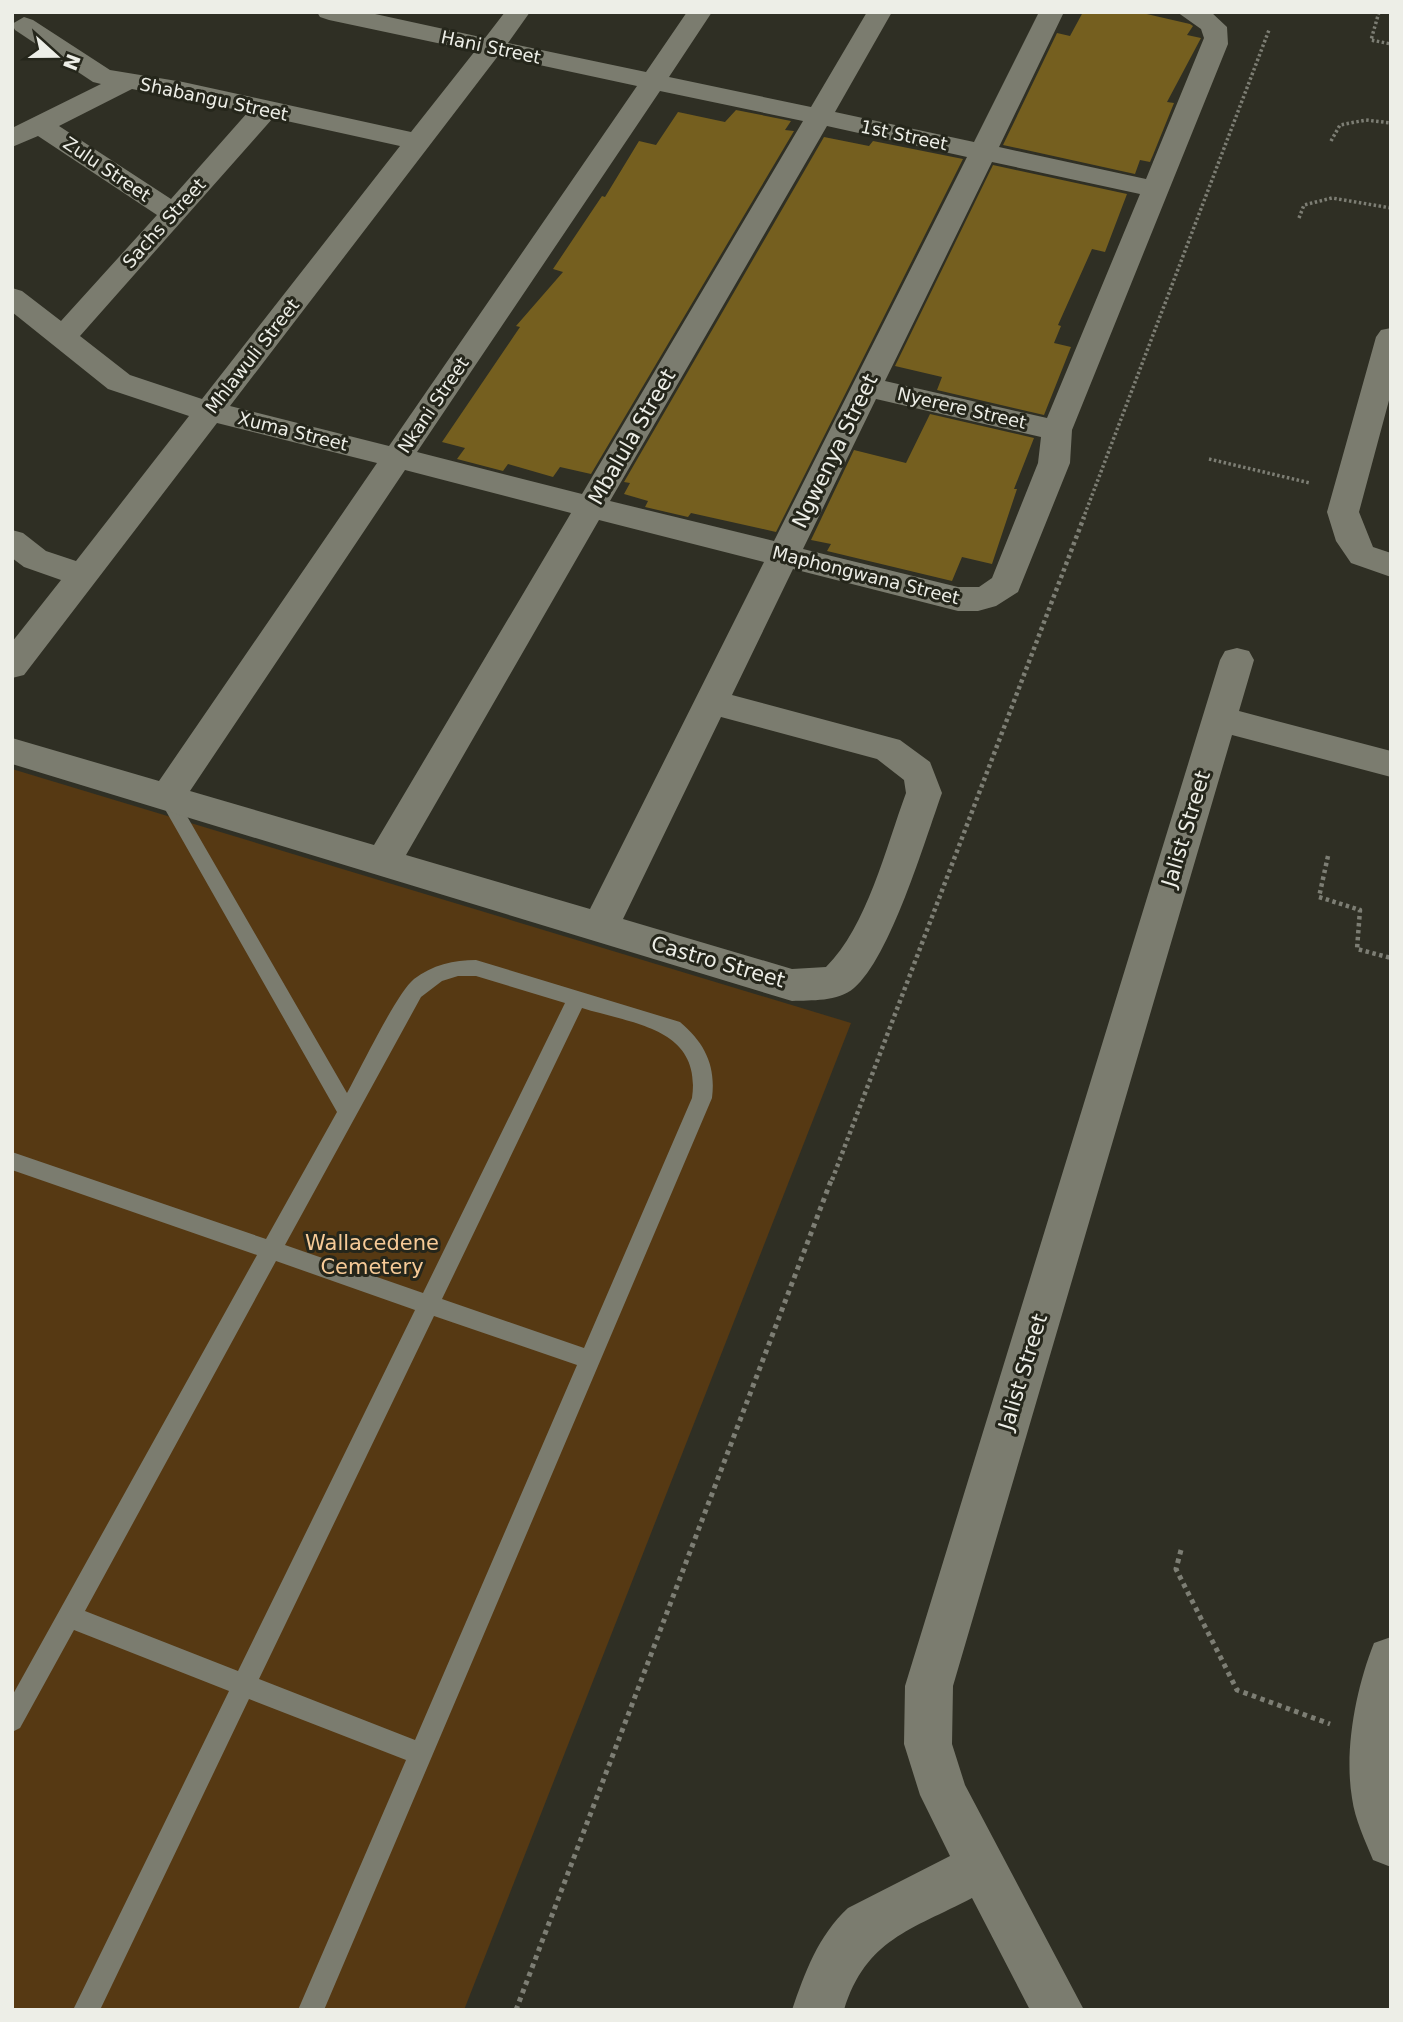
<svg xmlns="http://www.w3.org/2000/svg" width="1403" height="2022" font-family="'DejaVu Sans',sans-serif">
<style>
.green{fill:#563913}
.building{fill:#755f1f}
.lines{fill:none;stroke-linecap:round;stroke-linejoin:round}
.path-far2{stroke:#7d7e74;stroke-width:3.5;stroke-dasharray:2.5 2.5;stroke-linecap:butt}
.path-far1{stroke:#7d7e74;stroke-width:4.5;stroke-dasharray:3.5 3.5;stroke-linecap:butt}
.path{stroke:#7d7e74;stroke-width:5;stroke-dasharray:4.5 4.5;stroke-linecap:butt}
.service{fill:#7b7c6f;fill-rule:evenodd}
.minor{fill:#7b7c6f;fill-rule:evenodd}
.labels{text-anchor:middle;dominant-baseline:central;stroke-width:6;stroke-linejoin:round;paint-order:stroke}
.far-street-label{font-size:18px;fill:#edeee7;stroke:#25261b}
.street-label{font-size:21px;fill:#edeee7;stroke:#25261b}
.park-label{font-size:21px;fill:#f6ca97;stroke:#25261b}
</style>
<rect width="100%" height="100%" fill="#2f2f24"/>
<path class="green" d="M 12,769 L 851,1023 L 464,2010 L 12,2010 Z"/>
<path class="building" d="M 1083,12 L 1138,12 L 1190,24 L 1193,26 L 1187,35 L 1201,38 L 1167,102 L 1174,103 L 1153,155 L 1150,162 L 1140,160 L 1135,174 L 1003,145 L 1057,33 L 1070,36 Z
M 736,110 L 791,121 L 785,130 L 794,131 L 591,474 L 560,467 L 553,477 L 508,464 L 503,471 L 457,459 L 465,448 L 442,442 L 520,327 L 516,326 L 563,272 L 553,269 L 602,196 L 605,197 L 639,141 L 656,145 L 678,112 L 725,122 Z
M 824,137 L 869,146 L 873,141 L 963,159 L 776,532 L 691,513 L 688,517 L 645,507 L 648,501 L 624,494 L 630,483 L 624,482 Z
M 993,165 L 1127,194 L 1105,252 L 1092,249 L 1058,325 L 1061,326 L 1054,343 L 1071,347 L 1044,415 L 937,390 L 942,377 L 895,366 Z
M 930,414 L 1034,438 L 1014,489 L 1017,489 L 992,564 L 962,557 L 952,581 L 827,551 L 831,544 L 811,540 L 854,450 L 906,463 Z"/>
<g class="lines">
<path class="path-far2" d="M 1379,12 L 1371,40 L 1391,44
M 1331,141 L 1340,125 L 1366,120 L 1391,123
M 1299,218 L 1304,205 L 1332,198 L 1391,208
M 1209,459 L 1310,483
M 1083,519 L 1269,30"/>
<path class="path-far1" d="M 1328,856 L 1319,897 L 1360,910 L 1357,949 L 1391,958
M 832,1180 L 1084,517"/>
<path class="path" d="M 1181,1550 L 1176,1569 L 1237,1690 L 1330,1724
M 516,2010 L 832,1178"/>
<path class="service" d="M 167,790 L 173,792 L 347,1093 C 361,1068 396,994 414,979 C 432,965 454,960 476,960 L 680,1022 C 705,1043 716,1066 712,1098 L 324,2010 L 298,2010 L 406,1760 L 249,1699 L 100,2010 L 73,2010 L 229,1691 L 74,1630 L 20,1728 L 12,1732 L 12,1696 L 257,1255 L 12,1170 L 12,1152 L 266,1239 L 337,1112 L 158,797 ZM 458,976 L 476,976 L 565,1003 L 423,1293 L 285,1245 L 421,997 L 442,981 ZM 582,1008 C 633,1024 702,1028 692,1098 L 584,1348 L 442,1299 ZM 276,1261 L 415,1310 L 238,1671 L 85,1611 ZM 434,1316 L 577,1365 L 415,1740 L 259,1679 Z"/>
<path class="minor" d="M 317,12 L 366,12 L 485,38 L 505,12 L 530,12 L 508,43 L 646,72 L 687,12 L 712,12 L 669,77 L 811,107 L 867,12 L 892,12 L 835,112 L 974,142 L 1039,12 L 1064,12 L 999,147 L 1146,179 L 1204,38 L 1201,29 L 1177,12 L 1211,12 L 1227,27 L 1228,44 L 1072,430 L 1070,463 L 1018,592 L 996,606 L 978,611 L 958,611 L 793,569 L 732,695 L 900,740 L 930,762 L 942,793 C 925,840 890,958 854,988 C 838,1002 811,1000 792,1001 L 12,764 L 12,738 L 159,781 L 377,463 L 217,423 L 24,675 L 12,678 L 12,642 L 61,580 L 24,567 L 12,558 L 12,530 L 23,533 L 46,551 L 76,561 L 189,416 L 108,389 L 12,312 L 12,288 L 22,291 L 61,321 L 157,215 L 38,136 L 12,147 L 12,128 L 101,84 L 93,82 L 15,30 L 12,24 L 24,17 L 33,20 L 110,70 L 183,82 L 411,132 L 475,51 L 329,20 L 320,17 ZM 498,56 L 637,86 L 389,446 L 230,406 ZM 132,89 L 248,112 L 171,199 L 59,126 ZM 660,91 L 803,121 L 582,494 L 417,452 ZM 273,118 L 400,146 L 202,399 L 130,375 L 80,336 ZM 827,126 L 967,157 L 774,541 L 610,501 ZM 992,162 L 1140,194 L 1047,418 L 885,381 ZM 876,399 L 1041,437 L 1038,463 L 992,578 L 979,587 L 958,587 L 803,549 ZM 405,470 L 571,513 L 374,845 L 190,791 ZM 599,520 L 764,562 L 590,909 L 406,855 ZM 721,717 L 877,759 L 904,780 L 906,793 C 886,847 867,927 826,967 L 792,969 L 623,919 Z
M 1391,328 L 1391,393 L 1359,512 L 1373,547 L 1391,553 L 1391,577 L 1351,563 L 1336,541 L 1327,512 L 1376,337 L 1381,330 Z
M 1237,648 L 1249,651 L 1254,660 L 1239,711 L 1391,751 L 1391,777 L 1232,735 L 953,1686 L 952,1744 L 965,1785 L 1084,2010 L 1030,2010 L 972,1898 C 911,1930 866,1939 844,2010 L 792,2010 C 805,1972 818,1936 848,1908 L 950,1856 L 920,1795 L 904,1744 L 905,1686 L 1220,660 L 1225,651 Z
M 1391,1637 L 1391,1867 L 1373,1860 C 1365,1840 1355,1820 1352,1798 C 1344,1750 1356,1688 1374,1643 Z"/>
</g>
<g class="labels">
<g class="far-street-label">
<text transform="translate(491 47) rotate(12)">Hani Street</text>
<text transform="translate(214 99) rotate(12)">Shabangu Street</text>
<text transform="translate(904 135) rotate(12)">1st Street</text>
<text transform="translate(107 169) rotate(34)">Zulu Street</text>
<text transform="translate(164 223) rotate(-48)">Sachs Street</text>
<text transform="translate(252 356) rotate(-52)">Mhlawuli Street</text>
<text transform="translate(433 405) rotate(-56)">Nkani Street</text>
<text transform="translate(962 408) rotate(13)">Nyerere Street</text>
<text transform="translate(293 431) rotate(14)">Xuma Street</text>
<text transform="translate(866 575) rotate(14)">Maphongwana Street</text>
</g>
<g class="street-label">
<text transform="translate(632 437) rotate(-60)">Mbalula Street</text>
<text transform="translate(835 451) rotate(-64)">Ngwenya Street</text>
<text transform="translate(1186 829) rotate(-73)">Jalist Street</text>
<text transform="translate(718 962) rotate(16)">Castro Street</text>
<text transform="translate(1023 1372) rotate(-73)">Jalist Street</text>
</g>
<g class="park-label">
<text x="372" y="1243">Wallacedene<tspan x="372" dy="24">Cemetery</tspan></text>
</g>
</g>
<rect width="1403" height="2022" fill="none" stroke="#edeee7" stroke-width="28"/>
<g transform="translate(56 56) rotate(111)" stroke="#25261b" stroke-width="5" paint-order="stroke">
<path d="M0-5L12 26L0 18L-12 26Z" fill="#edeee7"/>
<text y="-10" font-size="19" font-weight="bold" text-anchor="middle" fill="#edeee7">N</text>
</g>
</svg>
